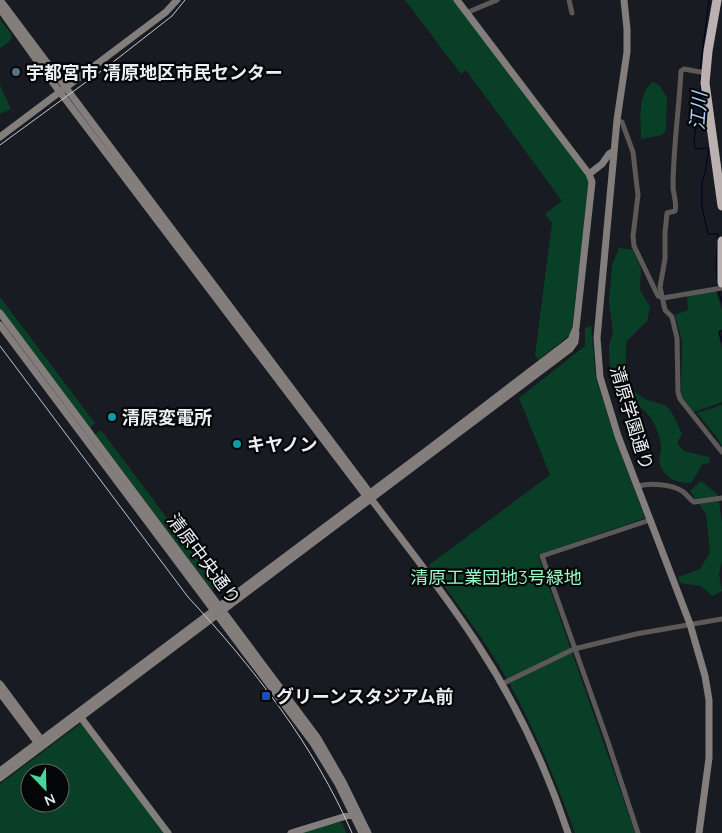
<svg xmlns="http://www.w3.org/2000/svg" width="722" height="833" font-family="Quicksand,'Noto Sans JP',sans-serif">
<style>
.green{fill:#0a3f27;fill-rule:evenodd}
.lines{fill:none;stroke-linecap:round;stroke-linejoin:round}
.stream{stroke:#000025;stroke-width:1}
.street{stroke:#5d5958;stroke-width:5}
.secondary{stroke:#837d7c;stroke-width:7}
.highway{stroke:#bbb1b0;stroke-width:9}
.tram{stroke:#c4c7cb;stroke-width:1}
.service-dot{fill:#5c6f8a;stroke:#050608;stroke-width:2}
.culture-dot{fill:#0f9aa8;stroke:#050608;stroke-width:2}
.transit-dot{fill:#1a4fb4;stroke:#050608;stroke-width:2}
.labels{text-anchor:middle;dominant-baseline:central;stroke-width:4.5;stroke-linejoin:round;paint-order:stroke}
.poi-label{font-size:18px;font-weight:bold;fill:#eceef2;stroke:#050608;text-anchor:start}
.street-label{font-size:18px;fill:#eceef2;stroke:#050608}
.park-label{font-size:18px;fill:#97f8c1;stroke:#050608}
.water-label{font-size:19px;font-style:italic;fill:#abcefa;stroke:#050608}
</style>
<rect width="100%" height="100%" fill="#181b21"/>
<path class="green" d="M 405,0 L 454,0 L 588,176 L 589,184 L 571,334 L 538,360 L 535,355 L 552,223 L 545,214 L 562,201 L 466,70 L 461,74 Z
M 0,19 L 12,35 L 10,41 L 0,48 Z
M 653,82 L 659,85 L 667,97 L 666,130 L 662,135 L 641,139 C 641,122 637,92 653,82 Z
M 0,85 L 11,109 L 0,114 Z
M 619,248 L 633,250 L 641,269 L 640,290 L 650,307 L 647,321 L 626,342 C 626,364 623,389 647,400 C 653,402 661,403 666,406 C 673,412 678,425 682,434 L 677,443 L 684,451 L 709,457 L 710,463 L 703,464 L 691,483 C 676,483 662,478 659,460 C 659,457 661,453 661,449 C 661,436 654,419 644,410 C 637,404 624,401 615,396 L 610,368 L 609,347 L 613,331 L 609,302 L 612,265 Z
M 716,291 L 722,310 L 722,329 L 718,331 L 722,350 L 722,402 L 694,412 L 681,397 L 682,341 L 675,315 L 688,310 L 687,296 Z
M 0,297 L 95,423 L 90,428 L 0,309 Z
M 591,326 L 596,378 L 613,432 L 645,518 L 538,555 L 635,833 L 575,833 C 556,780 534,728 507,679 C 485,639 455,602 429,565 L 550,475 L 519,398 L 585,346 L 585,328 Z
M 722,405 L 722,446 L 715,435 L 697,413 Z
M 101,430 L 218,586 L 212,590 L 95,434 Z
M 701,481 L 718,495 L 722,523 L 722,561 L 719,574 L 722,591 L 712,596 L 701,586 L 680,583 L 678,577 L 700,569 L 710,552 L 706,514 L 690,491 Z
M 80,724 L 83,724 L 164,833 L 0,833 L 0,784 ZM 30,773 L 60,773 L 60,803 L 30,803 Z
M 339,822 L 342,823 L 346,833 L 301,833 Z"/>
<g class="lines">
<path class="stream" d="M 700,70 L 709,0
M 700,73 L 701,98 L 694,139 L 695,149 L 709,148 L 705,173 L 702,181 L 702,207 L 708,234 L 718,234 L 716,268 L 718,287
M 718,291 L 722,302
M 722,331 L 719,332 L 722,342"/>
<path class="street" d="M 569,0 L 572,13
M 466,13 L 497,0
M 706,73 L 684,69 L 681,71 C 679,110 673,149 673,188 C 674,195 677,205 675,211 L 667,213 L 665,233 L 665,259 L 660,287 L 665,310 L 672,317 L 677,338 L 678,392 L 680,399 L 722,452
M 617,120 L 622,122 L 633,152 L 637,187 L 638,195 L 633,236 L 634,246 L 658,296 L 663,298 L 722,288
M 638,486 C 650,483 671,484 682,491 C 687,494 689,499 694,502 L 722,498
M 502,684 L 574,649 L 636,634 L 722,619
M 638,833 L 607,739 L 542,556 L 650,520"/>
<path class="secondary" d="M 0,0 L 370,493 L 371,499 L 378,508 C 412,553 448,598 478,645 C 516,703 546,767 568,833
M 457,0 L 589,174
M 624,0 L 627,29 L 627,52 L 617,120 L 597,338 L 600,377 L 618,436 L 690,624 L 705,676 L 709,700 L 709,758 L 699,833
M 0,9 L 53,83 L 366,496 L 369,497
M 0,137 L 166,12 L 177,0
M 0,313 L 317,737 L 343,782 L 368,833
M 0,325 L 313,743 L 338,784 L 362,833
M 0,684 L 43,742
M 0,693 L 39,745
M 79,715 L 168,833
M 0,771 L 430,448 L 571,340 L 576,328 L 592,182 L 589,174 L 602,164 L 609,154 L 614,151
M 0,778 L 570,349 L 575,342 L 576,333
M 291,833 L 353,814"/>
<path class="highway" d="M 717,0 L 708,51 L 705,83 L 722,206
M 722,241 L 722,283"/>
<path class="tram" d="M 0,145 L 108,66 L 172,16 L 185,0
M 0,346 L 188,597 C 253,667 314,745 352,833"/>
</g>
<circle class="service-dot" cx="16" cy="72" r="5"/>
<g class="culture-dot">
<circle cx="112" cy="417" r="5"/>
<circle cx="237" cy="444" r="5"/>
</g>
<rect class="transit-dot" x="261" y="691" width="10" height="10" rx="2.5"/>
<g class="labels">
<g class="poi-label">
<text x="26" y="72">宇都宮市 清原地区市民センター</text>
<text x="122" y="417">清原変電所</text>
<text x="247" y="444">キヤノン</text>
<text x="276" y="696">グリーンスタジアム前</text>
</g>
<g class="street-label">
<text transform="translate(632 418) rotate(73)">清原学園通り</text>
<text transform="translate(204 559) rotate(53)">清原中央通り</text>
</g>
<g class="park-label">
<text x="496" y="577">清原工業団地3号緑地</text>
</g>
<g class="water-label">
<text transform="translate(698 111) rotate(-86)">江川</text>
</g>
</g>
<g transform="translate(45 788) rotate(157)"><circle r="24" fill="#050608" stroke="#616366"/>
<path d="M0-4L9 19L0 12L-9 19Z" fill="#49d49d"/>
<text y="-8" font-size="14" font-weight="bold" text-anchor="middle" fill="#eceef2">N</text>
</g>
</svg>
